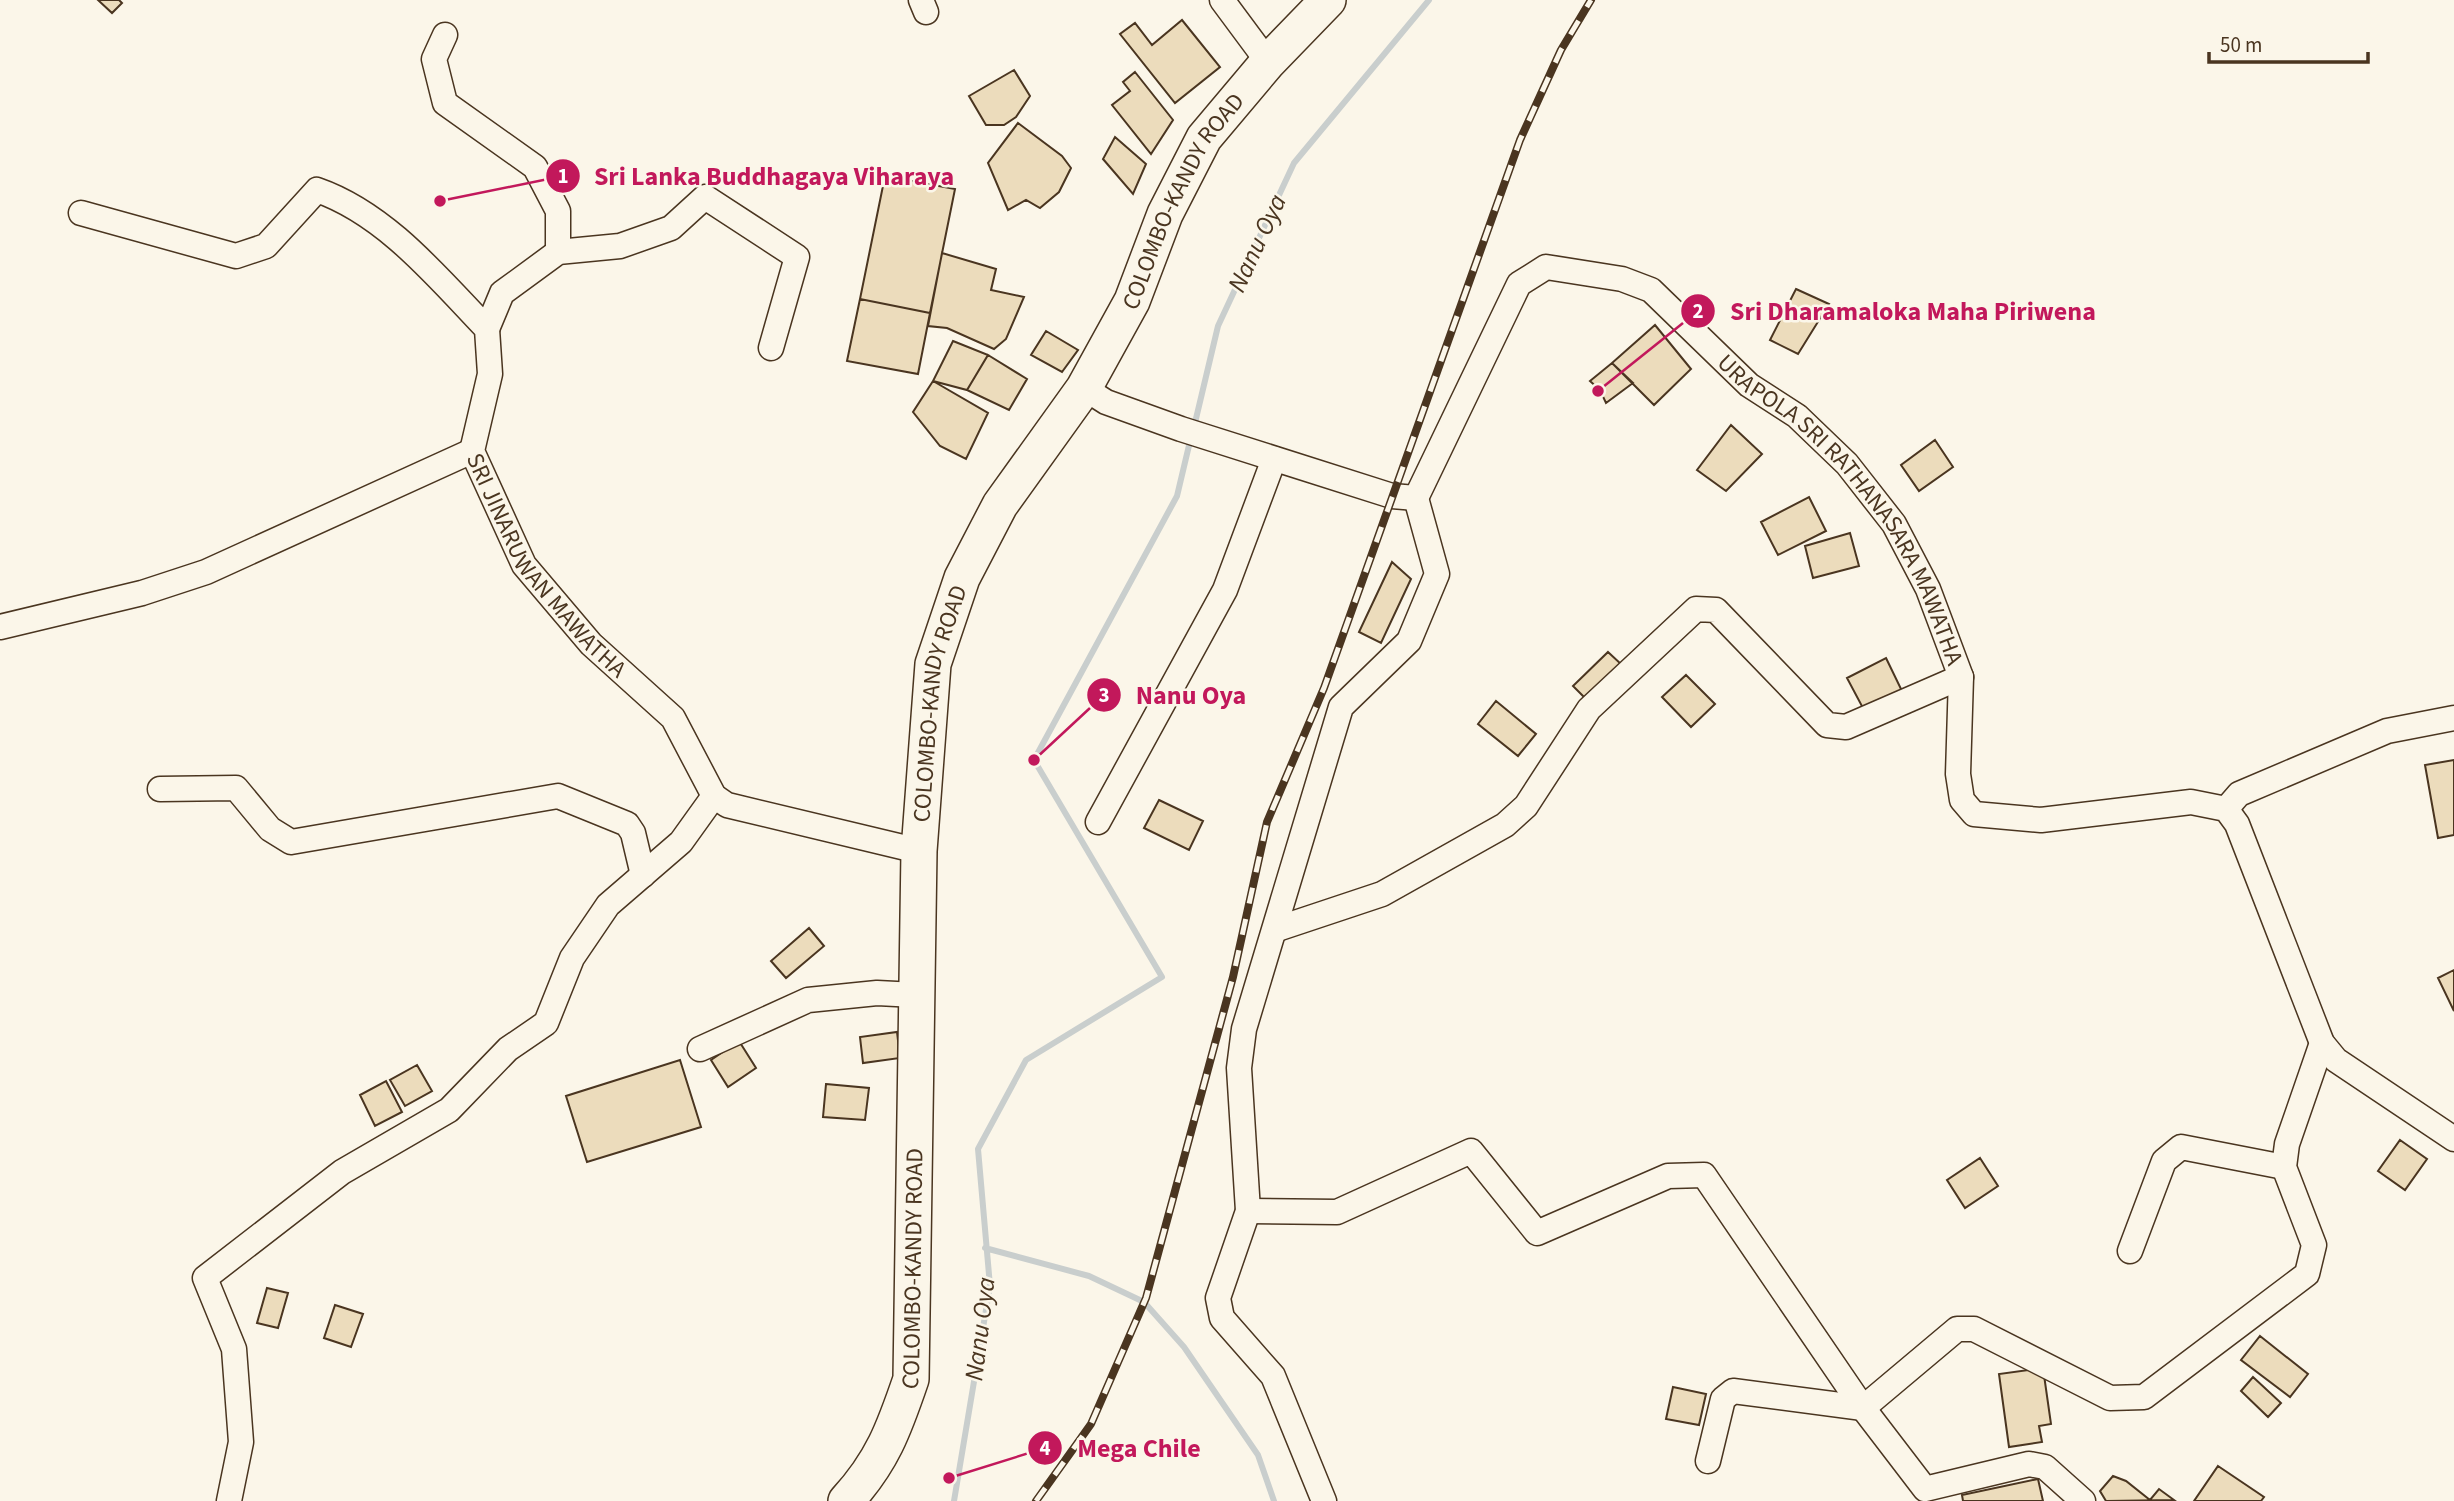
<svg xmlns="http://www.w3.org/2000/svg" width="2454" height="1501" font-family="'Source Sans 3',sans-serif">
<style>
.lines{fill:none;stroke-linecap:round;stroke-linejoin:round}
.stream{stroke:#c9cecd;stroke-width:6}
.building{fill:#ecdcbc;stroke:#4a3520;stroke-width:2}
.minor-casing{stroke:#4a3520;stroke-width:27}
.highway-casing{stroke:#4a3520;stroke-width:38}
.minor{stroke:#fbf6e9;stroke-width:24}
.highway{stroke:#fbf6e9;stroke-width:35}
.rail-casing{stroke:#4a3520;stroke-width:8}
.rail{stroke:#fbf6e9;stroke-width:5;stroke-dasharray:16;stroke-linecap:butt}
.labels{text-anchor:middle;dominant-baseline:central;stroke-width:5;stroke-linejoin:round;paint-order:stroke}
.street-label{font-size:24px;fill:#4a3520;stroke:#fbf6e9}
.water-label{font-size:26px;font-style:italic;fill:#4a3520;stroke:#fbf6e9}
.leader{fill:none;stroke:#c2185b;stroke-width:2.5}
.callout-dot{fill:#c2185b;stroke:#fbf6e9;stroke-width:2.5}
.mark-label{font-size:21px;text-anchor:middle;font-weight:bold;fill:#fff}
.callout-label{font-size:26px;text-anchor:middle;font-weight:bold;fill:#c2185b;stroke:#fbf6e9;stroke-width:5;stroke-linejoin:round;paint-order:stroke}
</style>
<rect width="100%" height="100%" fill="#fbf6e9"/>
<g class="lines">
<path class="stream" d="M 1194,427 L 1218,326 L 1294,163 L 1429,0
M 985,1248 L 1089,1276 L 1144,1302 L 1184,1347 L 1258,1455 L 1274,1501
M 954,1501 L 990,1286 L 978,1149 L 1026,1060 L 1162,977 L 1034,760 L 1177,496 L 1191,437"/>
</g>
<path class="building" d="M 98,0 L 119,0 L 122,3 L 112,13 Z
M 1182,20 L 1220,67 L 1175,103 L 1120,34 L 1135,23 L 1152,45 Z
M 1014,70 L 1030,96 L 1016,117 L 1004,125 L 986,125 L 969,96 Z
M 1135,72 L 1173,120 L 1151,154 L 1112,105 L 1130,91 L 1123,82 Z
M 1018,123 L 1062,156 L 1071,168 L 1059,192 L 1040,208 L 1026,200 L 1008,210 L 988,163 Z
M 1115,137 L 1146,164 L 1133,194 L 1103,159 Z
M 885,176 L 955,189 L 930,313 L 860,299 Z
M 942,253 L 996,269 L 991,290 L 1024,297 L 1006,339 L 994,349 L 947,328 L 928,326 Z
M 1796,289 L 1829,304 L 1798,354 L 1770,340 Z
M 860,299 L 930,313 L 918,374 L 847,361 Z
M 1655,325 L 1691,369 L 1654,405 L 1612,363 Z
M 1046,331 L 1078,350 L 1062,372 L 1031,355 Z
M 953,341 L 988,355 L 967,390 L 933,381 Z
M 988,355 L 1027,379 L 1009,410 L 967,390 Z
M 1612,363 L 1633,383 L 1606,403 L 1600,390 L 1590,381 Z
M 933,381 L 988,413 L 966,459 L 940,446 L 913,412 Z
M 1731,425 L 1762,454 L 1726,491 L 1697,470 Z
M 1935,440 L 1953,467 L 1919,491 L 1901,465 Z
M 1809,497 L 1826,531 L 1778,555 L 1761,522 Z
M 1850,533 L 1859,566 L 1813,578 L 1805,546 Z
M 1392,562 L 1411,579 L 1381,643 L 1359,632 Z
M 1608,652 L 1622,665 L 1587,700 L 1573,686 Z
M 1886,658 L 1902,691 L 1864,710 L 1847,678 Z
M 1686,675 L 1715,704 L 1691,727 L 1662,697 Z
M 1496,701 L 1536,734 L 1518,756 L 1478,724 Z
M 2454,760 L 2454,835 L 2438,838 L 2425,765 Z
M 1159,800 L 1203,821 L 1189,850 L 1144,828 Z
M 809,928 L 824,946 L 786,978 L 771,961 Z
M 2454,970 L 2454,1011 L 2438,978 Z
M 897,1032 L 900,1058 L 863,1063 L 860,1037 Z
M 739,1041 L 756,1068 L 728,1087 L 711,1060 Z
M 680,1060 L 701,1127 L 587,1162 L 566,1096 Z
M 417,1065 L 432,1091 L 405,1106 L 390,1080 Z
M 386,1081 L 402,1112 L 375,1126 L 360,1095 Z
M 826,1084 L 869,1088 L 865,1120 L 823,1117 Z
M 2400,1140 L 2427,1159 L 2405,1190 L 2378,1171 Z
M 1980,1158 L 1998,1186 L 1965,1208 L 1947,1180 Z
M 267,1288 L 288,1293 L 278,1328 L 257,1323 Z
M 335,1305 L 363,1314 L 351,1347 L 324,1338 Z
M 2260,1336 L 2308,1374 L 2290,1397 L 2241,1360 Z
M 2043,1368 L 2051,1424 L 2039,1426 L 2042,1442 L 2009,1447 L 1999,1374 Z
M 2253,1377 L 2281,1403 L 2268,1417 L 2241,1391 Z
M 1673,1387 L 1706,1394 L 1699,1425 L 1666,1419 Z
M 2218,1466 L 2264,1497 L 2261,1501 L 2194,1501 Z
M 2113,1476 L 2126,1481 L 2150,1500 L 2159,1489 L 2174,1500 L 2106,1501 L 2100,1491 Z
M 2038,1479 L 2043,1501 L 1963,1501 L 1962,1495 Z"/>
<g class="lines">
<g class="minor-casing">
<g id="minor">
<path d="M 921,0 L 926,12"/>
<path d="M 1222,0 L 1268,62"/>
<path d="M 445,35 L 434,59 L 445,103 L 535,167 L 558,211 L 558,252"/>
<path id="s1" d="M 81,213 L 236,256 L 266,246 L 317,190 C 386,214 438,278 487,329 L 490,374 L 472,451 L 524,565 L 591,644 L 673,718 L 714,796 L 727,805 L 919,851"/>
<path d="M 487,329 L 502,293 L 558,252 L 620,246 L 671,228 L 705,197 L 797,257 L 771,348"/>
<path id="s2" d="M 1084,388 L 1106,402 L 1181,429 L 1392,496 L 1416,498 L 1519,284 L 1546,267 L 1622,279 L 1651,290 L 1749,385 L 1797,416 L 1847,464 L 1894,524 L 1928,589 L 1961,677 L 1958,774 L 1962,800 L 1974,814 L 2041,820 L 2191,802 L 2226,809 L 2237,824 L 2322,1043 L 2336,1060 L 2454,1139"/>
<path d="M 0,627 L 142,593 L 206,572 L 472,451"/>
<path d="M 160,789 L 236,788 L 270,829 L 291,842 L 558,796 L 627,824 L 633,833 L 643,875"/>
<path d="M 2226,809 L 2239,794 L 2387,731 L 2454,718"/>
<path d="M 1098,822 L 1225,590 L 1274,459"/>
<path d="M 1277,929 L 1382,894 L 1505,825 L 1526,806 L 1589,709 L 1696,609 L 1716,610 L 1827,725 L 1846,727 L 1961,677"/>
<path d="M 700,1049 L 808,1000 L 877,993 L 916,995"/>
<path d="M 1248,1211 L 1337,1212 L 1471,1151 L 1537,1233 L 1668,1176 L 1704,1175 L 1863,1408 L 1925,1489 L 2029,1464 L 2045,1467 L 2083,1501"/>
<path d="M 2130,1251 L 2164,1161 L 2181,1147 L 2284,1167"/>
<path d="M 1708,1461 L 1723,1399 L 1733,1391 L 1863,1408 L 1957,1329 L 1974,1329 L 2110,1398 L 2144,1397 L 2307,1274 L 2314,1245 L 2284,1167 L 2287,1144 L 2322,1043"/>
<path d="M 229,1501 L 241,1442 L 234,1349 L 205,1278 L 342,1172 L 449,1110 L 508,1049 L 546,1023 L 572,958 L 608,905 L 681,842 L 714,796"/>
<path d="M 1324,1501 L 1273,1376 L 1222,1318 L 1218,1298 L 1248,1211 L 1239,1068 L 1244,1029 L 1341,707 L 1409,641 L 1437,574 L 1416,498"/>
</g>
</g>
<g class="highway-casing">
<g id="highway">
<path id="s3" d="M 846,1501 C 882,1462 894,1429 911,1379 L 919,851 L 933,664 L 962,578 L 1000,505 L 1084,388 L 1132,301 L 1165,214 L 1204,138 L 1268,62 L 1328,0"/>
</g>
</g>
<use href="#minor" class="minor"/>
<use href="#highway" class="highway"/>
<g class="rail-casing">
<path id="rail" d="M 1036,1501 L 1091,1424 L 1146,1298 L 1233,977 L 1267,822 L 1324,688 L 1520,140 L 1561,50 L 1591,0"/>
</g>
<use href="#rail" class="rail"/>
</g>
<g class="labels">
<g class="street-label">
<text stroke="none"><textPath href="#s3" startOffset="1384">COLOMBO-KANDY ROAD</textPath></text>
<text stroke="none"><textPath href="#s2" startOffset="1024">URAPOLA SRI RATHANASARA MAWATHA</textPath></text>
<text stroke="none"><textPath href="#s1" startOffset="752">SRI JINARUWAN MAWATHA</textPath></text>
<text stroke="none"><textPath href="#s3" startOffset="817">COLOMBO-KANDY ROAD</textPath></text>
<text stroke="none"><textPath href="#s3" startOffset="250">COLOMBO-KANDY ROAD</textPath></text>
</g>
<g class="water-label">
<text transform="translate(1257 243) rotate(-65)">Nanu Oya</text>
<text transform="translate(980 1329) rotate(-83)">Nanu Oya</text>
</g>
</g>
<path class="leader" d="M440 201L563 176M1598 391L1698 311M1034 760L1104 695M949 1478L1045 1448"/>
<g class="callout-dot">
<circle cx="440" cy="201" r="7"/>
<circle cx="1598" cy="391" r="7"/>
<circle cx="1034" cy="760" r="7"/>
<circle cx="949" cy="1478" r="7"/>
<circle cx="563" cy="176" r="18"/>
<circle cx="1698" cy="311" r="18"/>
<circle cx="1104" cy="695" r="18"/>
<circle cx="1045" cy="1448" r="18"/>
</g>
<g class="mark-label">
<text x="563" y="183">1</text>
<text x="1698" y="318">2</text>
<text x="1104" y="702">3</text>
<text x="1045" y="1455">4</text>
</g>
<g class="callout-label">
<text x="774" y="185">Sri Lanka Buddhagaya Viharaya</text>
<text x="1913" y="320">Sri Dharamaloka Maha Piriwena</text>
<text x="1191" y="704">Nanu Oya</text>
<text x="1139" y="1457">Mega Chile</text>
</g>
<path d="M2209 52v10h159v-10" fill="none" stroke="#4a3520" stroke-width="3.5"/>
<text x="2220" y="52" font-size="21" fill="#4a3520" stroke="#fbf6e9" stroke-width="5" paint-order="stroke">50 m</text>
</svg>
